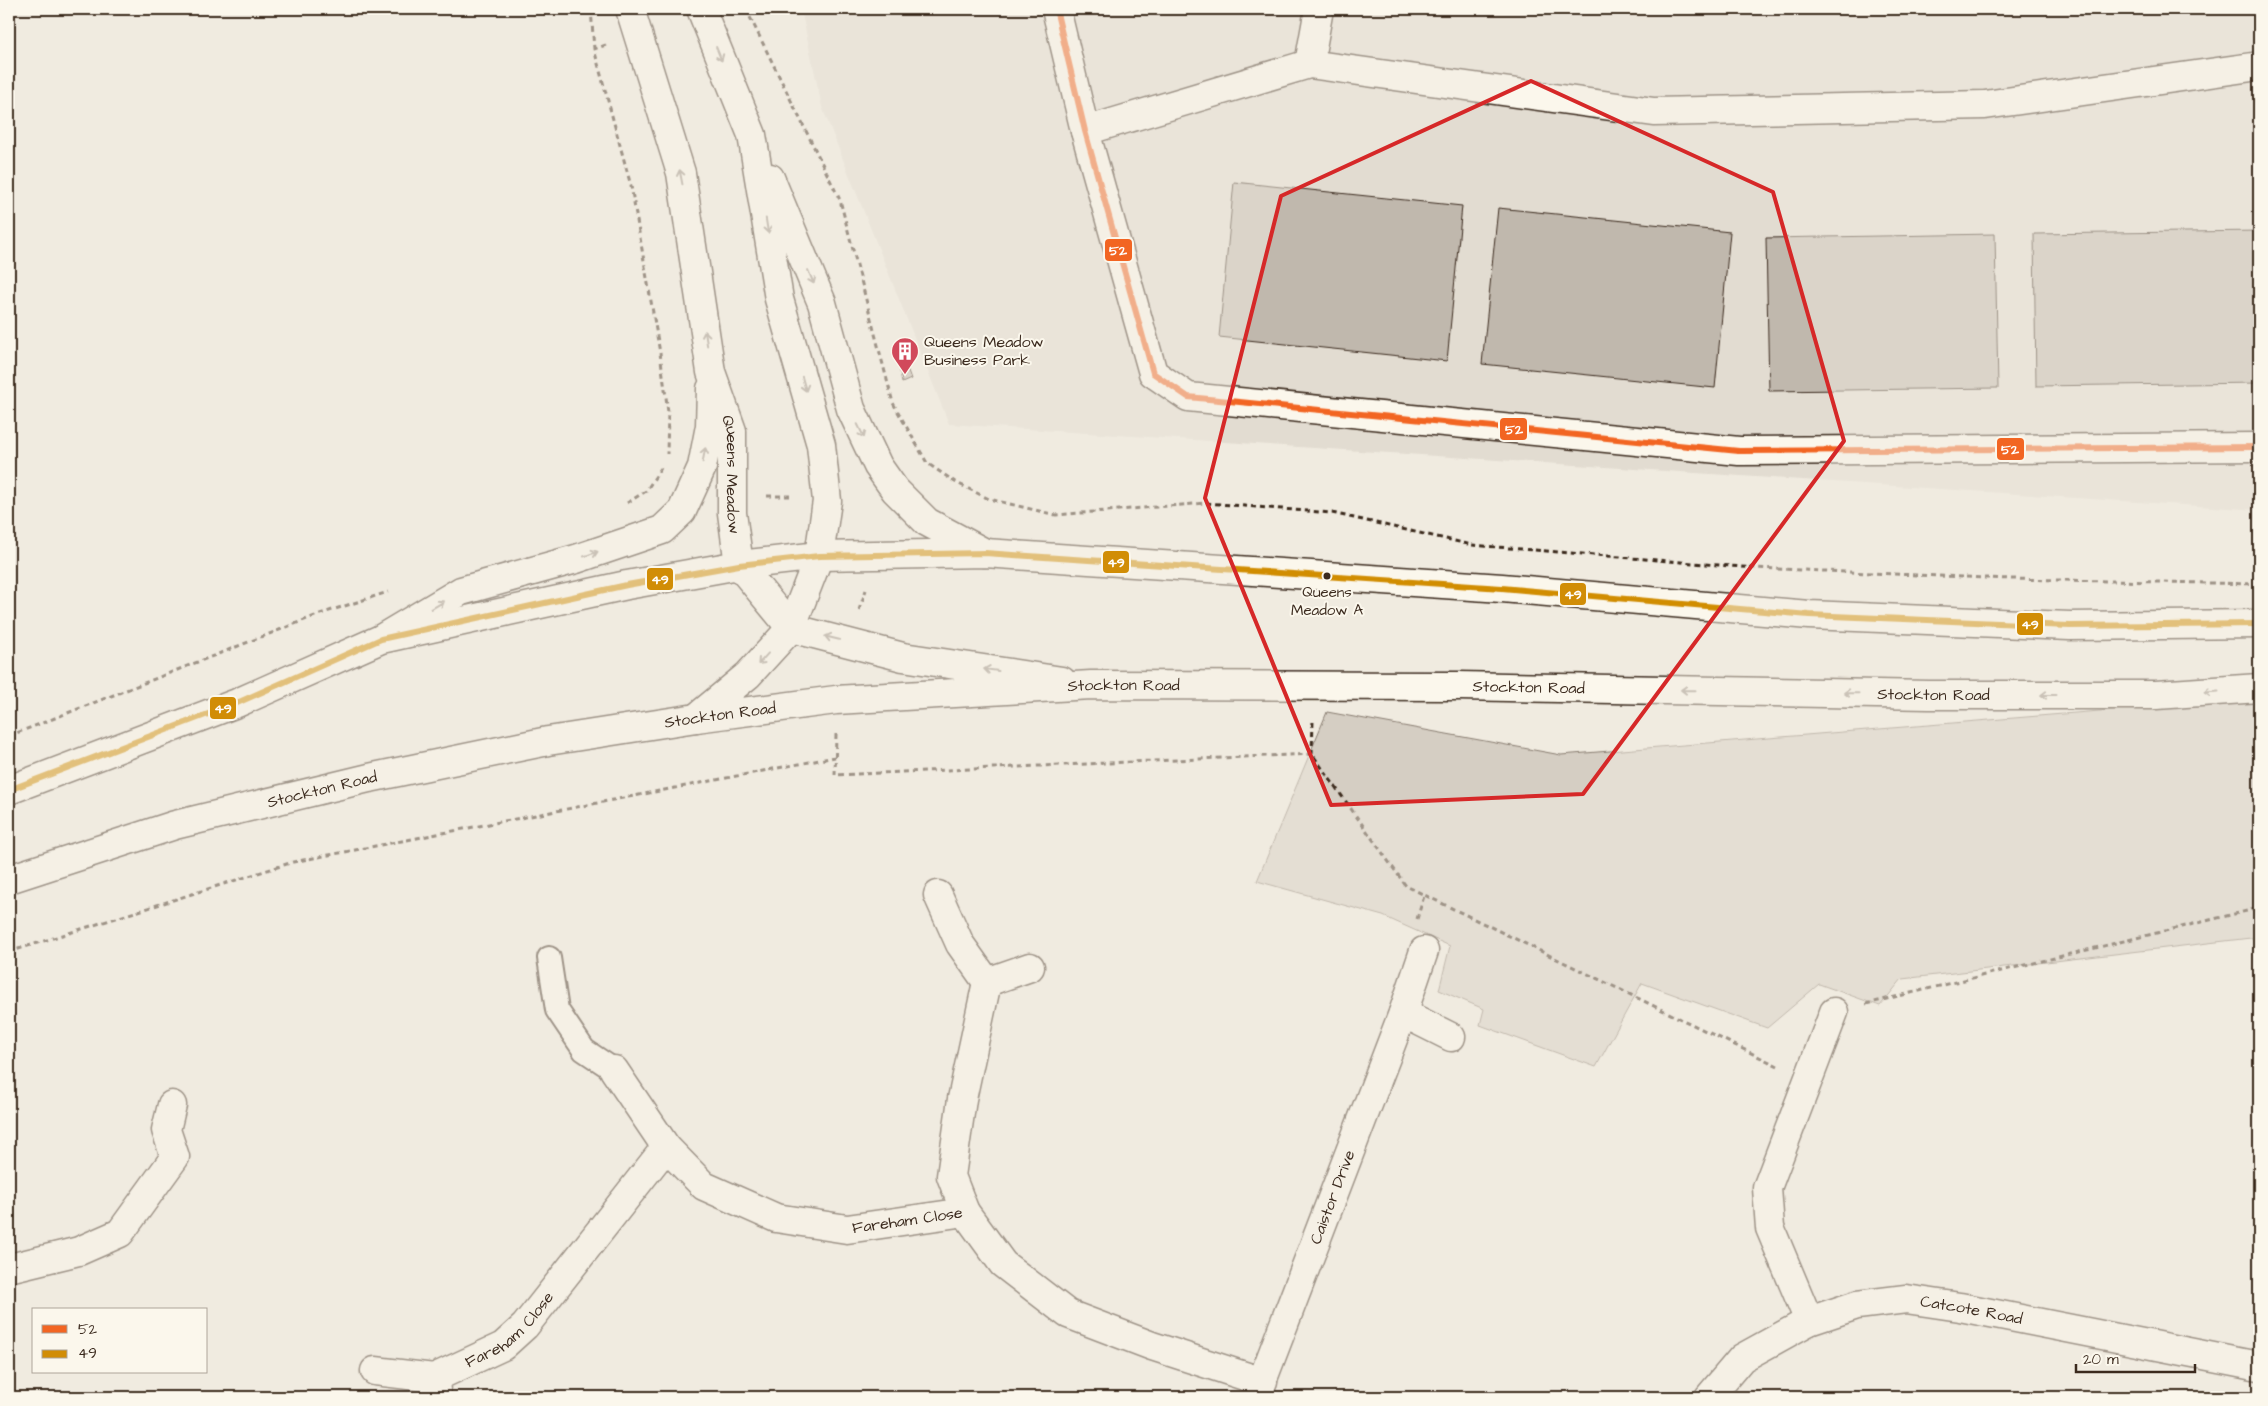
<svg xmlns="http://www.w3.org/2000/svg" width="2268" height="1406" font-family="'Architects Daughter',sans-serif">
<style>
.built{fill:#e2dcd1}
.green{fill:#d5cec3;stroke:#887c70}
.building{fill:#c0b8ad;stroke:#3b2a1e}
.lines{fill:none;stroke-linecap:round;stroke-linejoin:round}
.lane-casing{stroke:#3b2a1e;stroke-width:26}
.street-casing{stroke:#3b2a1e;stroke-width:31}
.highway-casing{stroke:#3b2a1e;stroke-width:31}
.path{stroke:#3b2a1e;stroke-width:3;stroke-dasharray:5 4;stroke-linecap:butt}
.lane{stroke:#fbf7ec;stroke-width:22}
.street{stroke:#fbf7ec;stroke-width:28}
.highway{stroke:#fbf7ec;stroke-width:28}
.bus-1-casing{stroke:#fbf7ec;stroke-width:10}
.bus-2-casing{stroke:#fbf7ec;stroke-width:10}
.bus-1{stroke:#f26522;stroke-width:6}
.bus-2{stroke:#d18d06;stroke-width:6}
.oneway{stroke:#9b9085}
.marked{fill:none;stroke:#d62828;stroke-width:4;stroke-linejoin:round}
.bus-dot{fill:#3b2a1e;stroke:#fbf7ec;stroke-width:2}
.labels{text-anchor:middle;dominant-baseline:central;stroke-width:4;stroke-linejoin:round;paint-order:stroke}
.bus-label{font-size:15px;fill:#3b2a1e;stroke:#fbf7ec}
.poi-label{font-size:16px;fill:#3b2a1e;stroke:#fbf7ec;text-anchor:start}
.street-label{font-size:16px;fill:#3b2a1e;stroke:#fbf7ec}
.line-badge{stroke:#fbf7ec;stroke-width:2}
.badge-label{font-size:14px;text-anchor:middle;font-weight:bold;fill:#fff}
</style>
<rect width="100%" height="100%" fill="#f0ebe0"/>
<filter id="ink" filterUnits="userSpaceOnUse"><feTurbulence type="fractalNoise" baseFrequency=".02" numOctaves="2"/><feDisplacementMap in="SourceGraphic" scale="10" xChannelSelector="R" yChannelSelector="G"/><feConvolveMatrix kernelMatrix="1 2 1 2 8 2 1 2 1" color-interpolation-filters="sRGB"/></filter>
<g filter="url(#ink)">
<path class="built" d="M 801,9 L 2259,9 L 2259,510 L 949,424 L 822,107 Z"/>
<path class="green" d="M 2259,698 L 2259,937 L 1902,979 L 1880,1006 L 1819,984 L 1767,1028 L 1642,983 L 1596,1067 L 1480,1025 L 1484,1009 L 1439,990 L 1450,946 L 1383,916 L 1257,881 L 1327,712 L 1561,755 Z"/>
<path class="building" d="M 1234,182 L 1462,206 L 1447,361 L 1219,337 Z
M 1498,208 L 1730,232 L 1715,388 L 1482,364 Z
M 2259,231 L 2259,383 L 2036,386 L 2034,234 Z
M 1995,234 L 1998,388 L 1769,391 L 1766,238 Z
M 907,368 L 911,379 L 902,383 L 900,371 Z"/>
<g class="lines">
<g class="lane-casing">
<path id="lane" d="M 549,958 L 557,1010 L 584,1050 L 614,1070"/>
</g>
<g class="street-casing">
<g id="street">
<path id="s1" d="M 630,9 L 681,173 L 711,372 L 732,431 L 732,513 L 739,565 L 791,628 L 903,657 L 1062,681"/>
<path d="M 1056,9 L 1085,131 L 1153,373 L 1188,397 L 1739,451 L 2259,447"/>
<path d="M 1309,64 L 1319,9"/>
<path d="M 1085,131 L 1309,64 L 1654,112 L 1985,105 L 2259,66"/>
<path d="M 770,178 L 822,303 L 851,409 L 878,466 L 895,490 L 927,522 L 985,553"/>
<path d="M 384,637 L 461,591 L 576,559 L 662,530 L 682,511 L 702,467 L 710,426 L 711,389"/>
<path d="M 696,718 L 748,675 L 791,628 L 819,556 L 827,501 L 821,445 L 779,299 L 752,135 L 701,9"/>
<path d="M 938,895 L 960,944 L 987,982 L 1030,967"/>
<path d="M 987,982 L 962,1099 L 951,1176 L 965,1212 L 1003,1264 L 1068,1314 L 1152,1346 L 1263,1382"/>
<path d="M 1403,1013 L 1451,1037"/>
<path id="s2" d="M 614,1070 L 666,1147 L 704,1186 L 776,1218 L 847,1229 L 965,1212"/>
<path d="M 9,1268 L 79,1251 L 120,1233 L 175,1157 L 166,1130 L 172,1105"/>
<path d="M 1809,1321 L 1770,1228 L 1767,1188 L 1834,1012"/>
<path d="M 375,1371 L 434,1378 L 437,1397"/>
<path id="s3" d="M 434,1378 L 503,1346 L 525,1326 L 666,1147"/>
<path id="s4" d="M 1256,1397 L 1403,1013 L 1424,951"/>
<path id="s5" d="M 1709,1397 L 1742,1358 L 1809,1321 L 1857,1305 L 1906,1299 L 1960,1307 L 2259,1366"/>
</g>
</g>
<g class="highway-casing">
<g id="highway">
<path d="M 9,790 L 237,703 L 381,639 L 627,585 L 739,565 L 819,556 L 985,553 L 1502,588 L 1809,615 L 2070,626 L 2259,624"/>
<path id="s6" d="M 9,879 L 175,825 L 369,778 L 548,741 L 696,718 L 836,700 L 1091,685 L 1459,686 L 1929,695 L 2156,695 L 2259,688"/>
</g>
</g>
<path class="path" d="M 591,9 L 594,49
M 746,9 L 840,200 L 893,403 L 927,463 L 955,482 L 989,499 L 1056,515 L 1206,503 L 1332,513 L 1472,545 L 1755,568 L 2010,579 L 2259,584
M 606,45 L 594,49 L 631,186 L 660,353 L 668,412 L 667,454
M 767,496 L 791,496
M 627,503 L 646,491 L 663,465
M 859,610 L 866,590
M 836,734 L 835,775 L 1312,754 L 1406,886 L 1778,1066
M 9,736 L 320,614 L 388,592
M 1312,754 L 1313,720
M 1417,919 L 1424,896
M 9,952 L 293,862 L 835,757
M 1866,1004 L 2259,908"/>
<use href="#lane" class="lane"/>
<use href="#street" class="street"/>
<use href="#highway" class="highway"/>
<g class="bus-1-casing">
<path id="bus-1" d="M 1056,9 L 1085,131 L 1153,373 L 1188,397 L 1739,451 L 2259,447"/>
</g>
<g class="bus-2-casing">
<path id="bus-2" d="M 9,790 L 237,703 L 381,639 L 627,585 L 739,565 L 819,556 L 985,553 L 1502,588 L 1809,615 L 2070,626 L 2259,624"/>
</g>
<use href="#bus-1" class="bus-1"/>
<use href="#bus-2" class="bus-2"/>
</g>
<defs><path id="oneway-shaft" d="M-6 0H5M1.5-3L5.5 0L1.5 3" fill="none" stroke-width="1.6" stroke-linecap="round" stroke-linejoin="round" transform="scale(1.25)"/></defs>
<g class="oneway">
<use href="#oneway-shaft" transform="translate(719 54) rotate(68)"/>
<use href="#oneway-shaft" transform="translate(681 177) rotate(-101)"/>
<use href="#oneway-shaft" transform="translate(767 226) rotate(81)"/>
<use href="#oneway-shaft" transform="translate(811 277) rotate(67)"/>
<use href="#oneway-shaft" transform="translate(706 338) rotate(-99)"/>
<use href="#oneway-shaft" transform="translate(804 384) rotate(74)"/>
<use href="#oneway-shaft" transform="translate(861 431) rotate(64)"/>
<use href="#oneway-shaft" transform="translate(704 455) rotate(-79)"/>
<use href="#oneway-shaft" transform="translate(591 554) rotate(-19)"/>
<use href="#oneway-shaft" transform="translate(438 605) rotate(-31)"/>
<use href="#oneway-shaft" transform="translate(832 638) rotate(-166)"/>
<use href="#oneway-shaft" transform="translate(763 659) rotate(132)"/>
<use href="#oneway-shaft" transform="translate(991 670) rotate(-172)"/>
<use href="#oneway-shaft" transform="translate(1688 690) rotate(-179)"/>
<use href="#oneway-shaft" transform="translate(2211 692) rotate(176)"/>
<use href="#oneway-shaft" transform="translate(1851 693) rotate(-179)"/>
<use href="#oneway-shaft" transform="translate(2048 695) rotate(-180)"/>
</g>
</g>
<path d="M0 0H2268V1406H0ZM 1531,81 L 1773,192 L 1844,441 L 1583,794 L 1331,805 L 1205,498 L 1281,196 Z" fill="#f0ebe0" fill-opacity=".55" fill-rule="evenodd"/>
<path class="marked" d="M 1531,81 L 1773,192 L 1844,441 L 1583,794 L 1331,805 L 1205,498 L 1281,196 Z"/>
<defs>
<g id="building-pin" transform="scale(1.4375)"><path d="M0 17L-7.5 6A9.5 9.5 0 1 1 7.5 6Z" fill="#d1495b" stroke="#fbf7ec"/><path d="M-4-6H4V6H1V3H-1V6H-4ZM-2.5-4.3h1.7v1.8h-1.7ZM.8-4.3h1.7v1.8H.8ZM-2.5-1h1.7V.8h-1.7ZM.8-1h1.7V.8H.8Z" fill="#fff"/></g>
</defs>
<g fill-rule="evenodd">
<use href="#building-pin" x="905" y="351"/>
</g>
<circle class="bus-dot" cx="1327" cy="576" r="4.5"/>
<g class="labels">
<g class="bus-label">
<text x="1327" y="592">Queens<tspan x="1327" dy="18">Meadow A</tspan></text>
</g>
<g class="poi-label">
<text x="924" y="342">Queens Meadow<tspan x="924" dy="18">Business Park</tspan></text>
</g>
<g class="street-label">
<text stroke="none"><textPath href="#s1" startOffset="479">Queens Meadow</textPath></text>
<text stroke="none"><textPath href="#s6" startOffset="1136">Stockton Road</textPath></text>
<text stroke="none"><textPath href="#s6" startOffset="1541">Stockton Road</textPath></text>
<text stroke="none"><textPath href="#s6" startOffset="1946">Stockton Road</textPath></text>
<text stroke="none"><textPath href="#s6" startOffset="731">Stockton Road</textPath></text>
<text stroke="none"><textPath href="#s6" startOffset="326">Stockton Road</textPath></text>
<text stroke="none"><textPath href="#s4" startOffset="214">Caistor Drive</textPath></text>
<text stroke="none"><textPath href="#s2" startOffset="359">Fareham Close</textPath></text>
<text stroke="none"><textPath href="#s5" startOffset="294">Catcote Road</textPath></text>
<text stroke="none"><textPath href="#s3" startOffset="91">Fareham Close</textPath></text>
</g>
</g>
<g class="line-badge">
<rect x="1104" y="238" width="29" height="24" rx="5" fill="#f26522"/>
<rect x="1499" y="417" width="29" height="24" rx="5" fill="#f26522"/>
<rect x="1996" y="437" width="29" height="24" rx="5" fill="#f26522"/>
<rect x="1102" y="550" width="28" height="24" rx="5" fill="#d18d06"/>
<rect x="646" y="567" width="28" height="24" rx="5" fill="#d18d06"/>
<rect x="1559" y="582" width="28" height="24" rx="5" fill="#d18d06"/>
<rect x="2016" y="612" width="28" height="24" rx="5" fill="#d18d06"/>
<rect x="209" y="696" width="28" height="24" rx="5" fill="#d18d06"/>
</g>
<g class="badge-label">
<text x="1118" y="255">52</text>
<text x="1514" y="434">52</text>
<text x="2010" y="454">52</text>
<text x="1116" y="567">49</text>
<text x="660" y="584">49</text>
<text x="1573" y="599">49</text>
<text x="2030" y="629">49</text>
<text x="223" y="713">49</text>
</g>
<rect width="2268" height="1406" fill="none" stroke="#fbf7ec" stroke-width="30"/>
<rect x="15" y="15" width="2238" height="1376" fill="none" stroke="#3b2a1e" stroke-width="2" filter="url(#ink)"/>
<rect x="32" y="1308" width="175" height="65" fill="#fbf7ec" stroke="#aea59a"/>
<rect x="42" y="1325" width="25" height="8" fill="#f26522" stroke="#aea59a"/>
<text x="78" y="1334" font-size="15" fill="#3b2a1e">52</text>
<rect x="42" y="1350" width="25" height="8" fill="#d18d06" stroke="#aea59a"/>
<text x="78" y="1358" font-size="15" fill="#3b2a1e">49</text>
<path d="M2076 1364v8h119v-8" fill="none" stroke="#3b2a1e" stroke-width="2.5"/>
<text x="2083" y="1364" font-size="15" fill="#3b2a1e" stroke="#fbf7ec" stroke-width="4" paint-order="stroke">20 m</text>
</svg>
